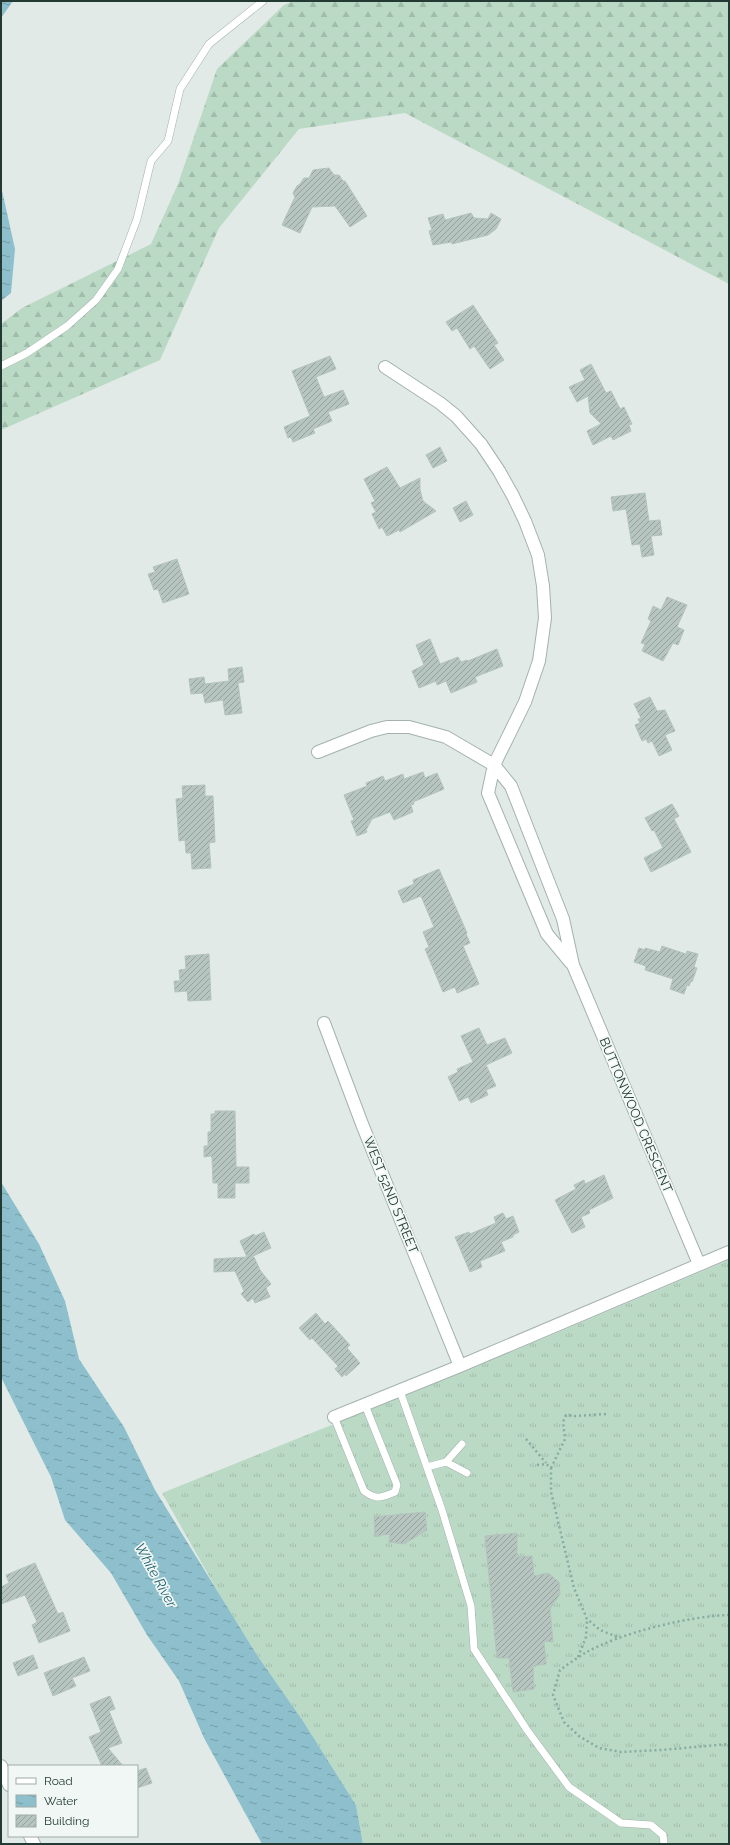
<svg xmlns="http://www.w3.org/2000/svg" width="730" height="1845" font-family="Raleway,sans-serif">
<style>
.grass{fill:url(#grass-tufts)}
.forest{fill:url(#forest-firs)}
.water{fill:url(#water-ripples)}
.building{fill:url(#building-hatch);stroke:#b4c3bd}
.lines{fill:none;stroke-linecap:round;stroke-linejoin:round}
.service-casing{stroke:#a4b2ae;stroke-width:8}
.minor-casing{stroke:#a4b2ae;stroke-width:14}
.path{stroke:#84aca0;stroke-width:2.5;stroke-dasharray:2 3;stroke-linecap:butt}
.service{stroke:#fff;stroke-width:7}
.minor{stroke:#fff;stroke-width:12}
.labels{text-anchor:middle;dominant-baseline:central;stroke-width:3.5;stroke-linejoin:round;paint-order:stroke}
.street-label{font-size:13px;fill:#233a34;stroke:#f1f7f4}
.water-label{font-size:14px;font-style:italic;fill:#226271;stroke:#f1f7f4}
</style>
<defs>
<pattern id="grass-tufts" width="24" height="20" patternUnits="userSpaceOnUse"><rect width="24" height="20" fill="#bbdac5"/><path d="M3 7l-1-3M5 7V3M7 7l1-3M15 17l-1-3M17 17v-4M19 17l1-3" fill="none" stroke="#a0bcaa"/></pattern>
<pattern id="forest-firs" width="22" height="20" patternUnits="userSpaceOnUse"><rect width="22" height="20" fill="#bbdac5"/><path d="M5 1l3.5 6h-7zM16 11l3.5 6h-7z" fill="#a0bcaa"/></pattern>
<pattern id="water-ripples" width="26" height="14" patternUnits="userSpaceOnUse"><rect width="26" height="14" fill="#8dc0cc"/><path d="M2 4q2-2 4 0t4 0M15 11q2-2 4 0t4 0" fill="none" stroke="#739da6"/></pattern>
<pattern id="building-hatch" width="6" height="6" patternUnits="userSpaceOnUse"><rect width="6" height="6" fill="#b7c5c0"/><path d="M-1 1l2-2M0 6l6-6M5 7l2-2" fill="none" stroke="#94a19d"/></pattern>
</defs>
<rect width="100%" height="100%" fill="#e1eae7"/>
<path class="grass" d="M 729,1260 L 729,1844 L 363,1844 L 356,1805 L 303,1721 L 257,1655 L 221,1597 L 162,1493 L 471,1369 Z"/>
<path class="forest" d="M 294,1 L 729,1 L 729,284 L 405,113 L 299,129 L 219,228 L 160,360 L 1,430 L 1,324 L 22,308 L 151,244 L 178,184 L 217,69 L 284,5 Z"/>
<path class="water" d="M 1,1 L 13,1 L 1,18 Z
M 1,186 L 15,249 L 11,293 L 1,301 Z
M 1,1182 L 39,1244 L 65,1301 L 79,1359 L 124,1427 L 155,1490 L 257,1655 L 303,1721 L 356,1805 L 363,1844 L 262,1844 L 204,1738 L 179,1681 L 147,1635 L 111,1573 L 65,1520 L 51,1477 L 1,1377 Z"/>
<path class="building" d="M 329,168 L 334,175 L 339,175 L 343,181 L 345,181 L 367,216 L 350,227 L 335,206 L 312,207 L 300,233 L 282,225 L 295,197 L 293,193 L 297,186 L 300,184 L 304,178 L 309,178 L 313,170 Z
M 471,213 L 474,218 L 488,219 L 491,213 L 501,219 L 496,229 L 488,235 L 452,244 L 452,242 L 433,245 L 429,231 L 432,230 L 428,218 L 443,214 L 445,220 Z
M 473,305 L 498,343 L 494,345 L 504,360 L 490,369 L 474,346 L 470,349 L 457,328 L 452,331 L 446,322 Z
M 330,356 L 336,369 L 316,377 L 324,397 L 343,390 L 349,404 L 328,412 L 332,421 L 313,429 L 315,433 L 293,442 L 291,437 L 288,438 L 284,427 L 310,416 L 292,371 Z
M 591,364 L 606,393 L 611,391 L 620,409 L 624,407 L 632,424 L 629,425 L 631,431 L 613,440 L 611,436 L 593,445 L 587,431 L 601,424 L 590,413 L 588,396 L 577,402 L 569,387 L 585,380 L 580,370 Z
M 440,447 L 447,461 L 433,468 L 426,455 Z
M 387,467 L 400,488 L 420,478 L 420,490 L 423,501 L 436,511 L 400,532 L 399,530 L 387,536 L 382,527 L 379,529 L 372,514 L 376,512 L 371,503 L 375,501 L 364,479 Z
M 645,493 L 649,521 L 660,520 L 662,535 L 651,536 L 654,555 L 642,557 L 640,544 L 632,545 L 626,509 L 613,511 L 611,497 Z
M 466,501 L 473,515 L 460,522 L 453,508 Z
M 177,559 L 189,594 L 163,603 L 158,589 L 154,590 L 148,574 L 155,572 L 153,567 Z
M 667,597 L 687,605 L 677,627 L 684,630 L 678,645 L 673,643 L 663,661 L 642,651 L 645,644 L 641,643 L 651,621 L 648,619 L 653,606 L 661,610 Z
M 430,639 L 440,664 L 458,657 L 461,662 L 467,660 L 468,661 L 497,649 L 503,666 L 475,677 L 477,682 L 451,693 L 446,681 L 437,685 L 436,681 L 419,688 L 412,671 L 424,665 L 416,645 Z
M 242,667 L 244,682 L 238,683 L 242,713 L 225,715 L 223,700 L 205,703 L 203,693 L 191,694 L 189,679 L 204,677 L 205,684 L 229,681 L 228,669 Z
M 650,697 L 657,711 L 665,710 L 675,731 L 665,735 L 672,750 L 659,756 L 652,741 L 648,743 L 646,739 L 642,741 L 635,725 L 640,723 L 638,719 L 641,718 L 634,704 Z
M 423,772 L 425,778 L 437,773 L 444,789 L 413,802 L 414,804 L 411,805 L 413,812 L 394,820 L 390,812 L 372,819 L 366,830 L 367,832 L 357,836 L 351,821 L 354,820 L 344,795 L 367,786 L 366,783 L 383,776 L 385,781 L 403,774 L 404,779 Z
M 205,785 L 205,796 L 213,796 L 215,842 L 209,843 L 211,868 L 192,869 L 191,853 L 186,853 L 185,840 L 179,841 L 176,799 L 183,798 L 182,786 Z
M 672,804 L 679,816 L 674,819 L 691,852 L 651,872 L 644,858 L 663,848 L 654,830 L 652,831 L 645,818 Z
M 439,869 L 467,933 L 466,934 L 470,943 L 463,946 L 479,984 L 457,993 L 455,987 L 443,992 L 425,949 L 429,947 L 423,932 L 434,927 L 421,896 L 403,903 L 398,891 L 414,884 L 413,880 Z
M 662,946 L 686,954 L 687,951 L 698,954 L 694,967 L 697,968 L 692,982 L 691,981 L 689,986 L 687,985 L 684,994 L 670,989 L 673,979 L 645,970 L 646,966 L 634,962 L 639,948 L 645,950 L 645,948 L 660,952 Z
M 209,954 L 211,1000 L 188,1001 L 187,991 L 175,992 L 174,981 L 180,981 L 179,970 L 186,969 L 185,956 Z
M 479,1028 L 487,1045 L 505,1038 L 512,1053 L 486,1065 L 496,1086 L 486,1090 L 488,1095 L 471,1103 L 468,1097 L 459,1101 L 448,1077 L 458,1072 L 457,1069 L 473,1062 L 461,1036 Z
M 215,1111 L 235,1111 L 236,1167 L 249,1167 L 249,1183 L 235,1183 L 235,1198 L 218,1198 L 218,1183 L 213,1183 L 212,1158 L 211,1156 L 204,1157 L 204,1146 L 208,1146 L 208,1132 L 211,1132 L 211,1114 L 215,1114 Z
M 604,1175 L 613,1198 L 589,1210 L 590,1213 L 581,1217 L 585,1227 L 572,1233 L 555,1200 L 576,1189 L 574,1185 L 584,1180 L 585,1184 Z
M 503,1213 L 506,1219 L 513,1216 L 519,1232 L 513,1235 L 513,1237 L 501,1242 L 505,1251 L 480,1261 L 482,1267 L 470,1272 L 455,1237 L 469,1232 L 470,1234 L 496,1223 L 494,1217 Z
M 264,1232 L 271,1248 L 251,1257 L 254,1257 L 260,1270 L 271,1284 L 266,1288 L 270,1297 L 255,1303 L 253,1298 L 248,1302 L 241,1294 L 244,1291 L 235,1271 L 214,1272 L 214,1259 L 247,1257 L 240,1241 L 254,1234 L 255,1236 Z
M 316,1313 L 325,1324 L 328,1321 L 350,1345 L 347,1348 L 360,1363 L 346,1376 L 345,1374 L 342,1377 L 335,1369 L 338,1366 L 312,1338 L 310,1340 L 299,1328 Z
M 425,1512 L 427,1530 L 404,1544 L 389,1542 L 390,1534 L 375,1536 L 374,1517 Z
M 517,1533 L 517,1557 L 532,1556 L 534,1576 L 548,1573 L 559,1582 L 560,1594 L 550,1609 L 553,1642 L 544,1641 L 546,1664 L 533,1666 L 534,1689 L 513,1692 L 509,1658 L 497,1658 L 485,1536 Z
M 35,1563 L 58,1614 L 63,1612 L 70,1631 L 39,1643 L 32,1625 L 37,1622 L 25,1595 L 1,1604 L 1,1587 L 9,1583 L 6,1575 Z
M 33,1655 L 38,1668 L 18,1676 L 13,1663 Z
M 84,1657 L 90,1671 L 72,1678 L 76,1686 L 53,1696 L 44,1673 Z
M 110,1696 L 115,1709 L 109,1711 L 122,1743 L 108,1748 L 123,1766 L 102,1766 L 89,1737 L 101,1732 L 90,1704 Z
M 146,1768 L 152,1783 L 137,1788 L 137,1771 Z"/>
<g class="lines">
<g class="service-casing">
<path id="service" d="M 1,366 L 27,353 L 67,326 L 96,300 L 118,269 L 137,219 L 151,161 L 168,141 L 180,89 L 209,44 L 263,1
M 400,1391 L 442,1510 L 471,1606 L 474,1649 L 527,1730 L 569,1787 L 621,1823 L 651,1825 L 663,1835 L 664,1844
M 334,1417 L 364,1491 C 376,1500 381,1498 395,1492 L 397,1485 L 365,1405
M 446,1462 L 467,1473
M 427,1467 L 446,1462 L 462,1444"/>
</g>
<g class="minor-casing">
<path id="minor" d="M 385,367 L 440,403 L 456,416 L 481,444 L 499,471 L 513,496 L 525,521 L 538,555 L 543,586 L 545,618 L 539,661 L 525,702 L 494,765 L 488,793 L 547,934 L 571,963
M 318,752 L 371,731 L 387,727 L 409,727 L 446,737 L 494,765 L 511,786 L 563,919 L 573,965 L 699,1264
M 324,1023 L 362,1124 L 460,1366
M 334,1417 L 460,1366 L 729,1252
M 1,1766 L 9,1785
M 30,1836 L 34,1844"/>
</g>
<path class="path" d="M 526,1439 L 546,1463
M 537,1465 L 546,1464 L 551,1468 L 551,1492 L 574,1588 L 587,1619 L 600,1630 L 620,1638
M 551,1468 L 565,1439 L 563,1422 L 566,1415 L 575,1416 L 606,1414
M 729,1615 C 689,1616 620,1633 585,1653 C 577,1658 568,1664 560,1670 L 553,1695 L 564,1722 L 579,1736 L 599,1748 L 621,1752 L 661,1750 L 729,1744
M 578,1657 L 586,1637 L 587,1620"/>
<use href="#service" class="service"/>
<use href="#minor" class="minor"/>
</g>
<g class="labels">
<g class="street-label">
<text transform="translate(636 1115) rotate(67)">BUTTONWOOD CRESCENT</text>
<text transform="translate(391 1195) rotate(68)">WEST 52ND STREET</text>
</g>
<g class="water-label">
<text transform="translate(156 1575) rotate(61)">White River</text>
</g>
</g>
<rect width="730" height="1845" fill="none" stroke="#233a34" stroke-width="4"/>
<rect x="8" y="1765" width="130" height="72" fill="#f1f7f4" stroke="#9faba7"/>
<rect x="16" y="1778" width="20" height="6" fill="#ffffff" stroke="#9faba7"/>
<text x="44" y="1785" font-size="12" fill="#233a34">Road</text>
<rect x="16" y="1795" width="20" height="12" fill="url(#water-ripples)" stroke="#9faba7"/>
<text x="44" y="1805" font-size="12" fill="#233a34">Water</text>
<rect x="16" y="1815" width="20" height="12" fill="url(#building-hatch)" stroke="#9faba7"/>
<text x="44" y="1825" font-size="12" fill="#233a34">Building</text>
</svg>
